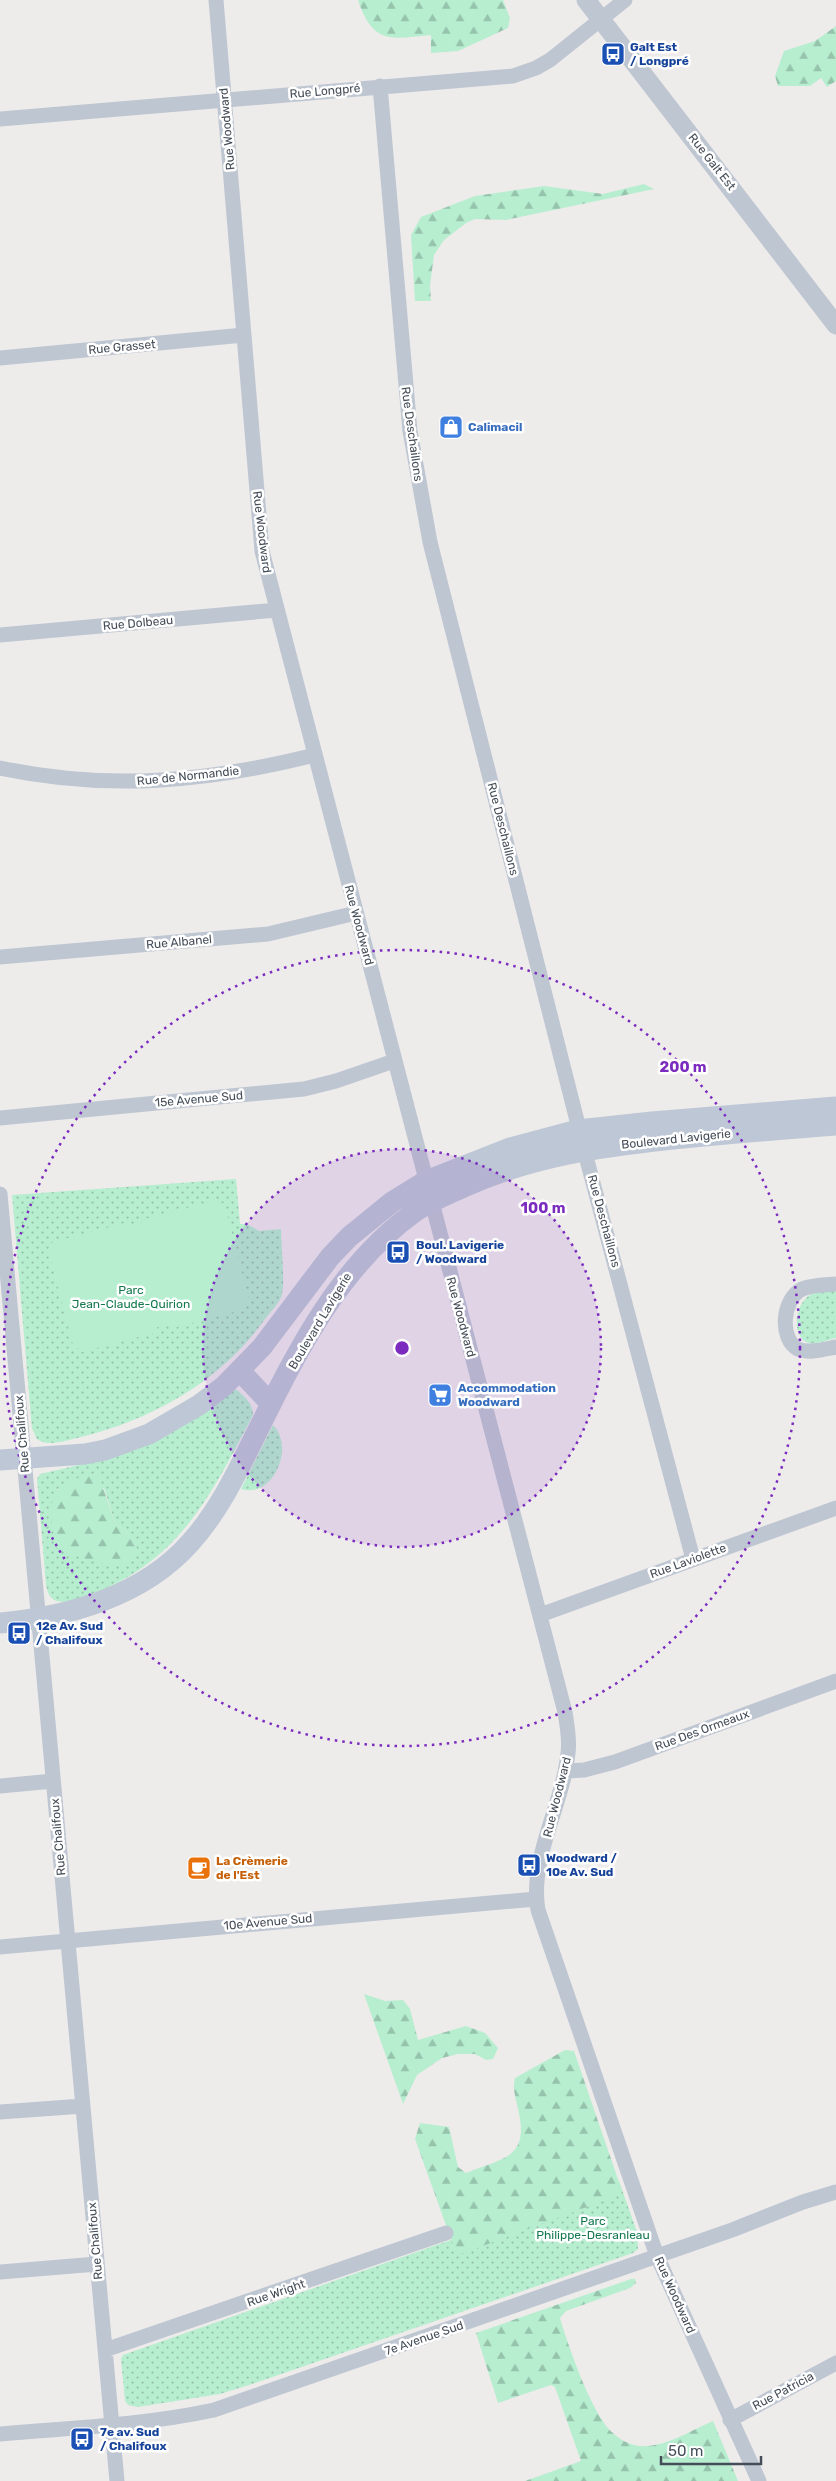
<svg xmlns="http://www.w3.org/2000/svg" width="836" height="2481" font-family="Rubik,sans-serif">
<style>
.grass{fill:url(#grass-dots);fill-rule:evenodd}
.forest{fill:url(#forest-firs)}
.pitch{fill:#b7eed0}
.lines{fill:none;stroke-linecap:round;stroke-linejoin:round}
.minor{stroke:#bec6d1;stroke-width:15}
.tertiary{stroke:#bec6d1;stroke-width:19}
.secondary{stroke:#bdc7d5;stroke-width:21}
.ring{fill:none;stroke:#7b2cbf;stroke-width:2.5;stroke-dasharray:2.5 5}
.labels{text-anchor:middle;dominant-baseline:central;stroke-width:5;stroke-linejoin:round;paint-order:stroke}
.transit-label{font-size:12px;font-weight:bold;fill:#164399;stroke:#fff;text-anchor:start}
.street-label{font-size:12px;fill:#444d58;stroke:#fff}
.shop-label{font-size:12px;font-weight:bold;fill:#366cbe;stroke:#fff;text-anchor:start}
.park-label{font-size:12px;fill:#15794e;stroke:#fff}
.food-label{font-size:12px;font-weight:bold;fill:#c56008;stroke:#fff;text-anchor:start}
.centre{fill:#7b2cbf;stroke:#fff;stroke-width:2.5}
.ring-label{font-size:15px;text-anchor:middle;font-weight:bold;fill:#7b2cbf;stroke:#fff;stroke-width:5;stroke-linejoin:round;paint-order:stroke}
</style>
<defs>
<pattern id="grass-dots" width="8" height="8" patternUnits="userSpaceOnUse" patternTransform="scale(1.25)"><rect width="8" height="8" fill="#b7eed0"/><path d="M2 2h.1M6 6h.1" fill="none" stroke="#96c3ac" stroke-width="1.8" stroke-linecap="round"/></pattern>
<pattern id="forest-firs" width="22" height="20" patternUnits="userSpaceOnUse" patternTransform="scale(1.25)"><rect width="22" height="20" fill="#b7eed0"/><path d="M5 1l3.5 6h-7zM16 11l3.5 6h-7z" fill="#96c3ac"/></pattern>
</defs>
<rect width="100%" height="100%" fill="#eeebeb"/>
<path class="grass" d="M 236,1179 L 240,1224 L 247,1224 L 259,1231 L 281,1229 C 281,1244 285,1281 282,1294 C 281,1302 270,1312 265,1319 C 222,1380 154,1419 81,1437 C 71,1439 47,1448 37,1439 C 35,1436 34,1431 32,1429 L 12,1195 Z
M 836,1290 L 836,1338 C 827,1340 815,1346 806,1342 C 791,1333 796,1303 810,1295 C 817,1291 828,1291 836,1290 Z
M 233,1390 L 237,1390 C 246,1398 253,1404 253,1415 C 208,1501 176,1568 77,1599 C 61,1604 49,1604 46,1585 L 37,1479 L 40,1474 L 109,1458 ZM 104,1488 L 115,1523 L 132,1537 L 57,1489 Z
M 273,1425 C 295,1446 274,1499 241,1489 Z
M 619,2181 L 637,2232 L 638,2249 L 633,2253 L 258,2382 L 220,2394 L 138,2407 L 128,2405 L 125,2401 L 121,2359 L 123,2355 Z"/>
<path class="forest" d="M 358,0 L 503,0 L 510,18 L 508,28 L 458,51 L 431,53 L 431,35 C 391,39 373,45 358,0 Z
M 836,26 L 836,81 L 827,87 L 821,78 L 810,86 L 778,86 L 775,76 L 784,51 L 815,41 Z
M 644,184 L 654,189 L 506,220 L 475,219 L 466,223 L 444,240 L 434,255 L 430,285 L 431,301 L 415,301 L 411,235 L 421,217 L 475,196 L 544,186 L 603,194 Z
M 98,1473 L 115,1523 L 132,1537 L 137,1546 L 132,1562 L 111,1566 L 69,1554 L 57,1548 C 45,1503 48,1482 98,1473 Z
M 364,1994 L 385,2001 L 403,2000 L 410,2009 L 418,2040 L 466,2026 L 485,2033 L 498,2048 L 493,2059 L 486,2060 L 475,2054 L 458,2054 L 442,2058 L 417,2075 L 403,2104 Z
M 565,2050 L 574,2051 L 622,2191 L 619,2195 L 464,2253 L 456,2253 L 415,2139 L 420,2123 L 449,2127 L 458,2167 L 466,2173 C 504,2158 530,2158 518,2109 C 516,2098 512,2089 515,2078 Z
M 631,2279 L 635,2279 L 636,2283 L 630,2288 L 566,2311 L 560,2318 C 568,2345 592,2415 613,2433 C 620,2440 630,2445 640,2446 C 664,2448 692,2430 713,2421 L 738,2481 L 525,2481 L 581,2461 L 555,2387 L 551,2385 L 498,2403 L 476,2333 Z"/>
<path class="pitch" d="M 217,1200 L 219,1204 L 224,1203 L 250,1303 L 245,1305 L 246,1309 L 169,1329 L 168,1325 L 157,1327 L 158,1332 L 81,1352 L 80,1348 L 74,1349 L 48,1248 L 53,1247 L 52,1242 L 129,1222 L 130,1227 L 142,1224 L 141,1220 Z"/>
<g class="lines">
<path class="minor" d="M 216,0 L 262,551 L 565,1712 C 567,1726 570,1739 568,1753 C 563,1805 529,1858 538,1910 L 657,2256 L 759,2481
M 380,86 L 410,431 L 430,542 L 588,1164 L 693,1559
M 0,119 L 513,76 L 536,68 L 550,60 L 625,0
M 0,358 L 244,335
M 0,635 L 277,610
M 0,768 C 110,791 206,782 315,755
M 0,957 L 268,934 L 356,913
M 0,1118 L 304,1089 L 336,1081 L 394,1061
M 0,1194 L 117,2481
M 836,1284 C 825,1285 812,1285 802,1289 C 782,1299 779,1339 798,1349 C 809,1354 825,1349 836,1347
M 540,1615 L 836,1508
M 566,1771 L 584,1770 L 615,1762 L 836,1681
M 0,1786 L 53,1781
M 0,1947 L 536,1899
M 0,2112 L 83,2106
M 0,2272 L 97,2264
M 105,2350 L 446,2233
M 730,2420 L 836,2363
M 0,2434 C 71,2428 144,2425 214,2410 L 732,2230 L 803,2202 L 836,2192"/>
<path class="tertiary" d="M 586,0 L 836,325"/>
<path class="secondary" d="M 240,1371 L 271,1404
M 0,1460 L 85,1454 L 105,1450 L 149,1434 L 199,1405 L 224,1386 L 262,1347 L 330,1257 L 349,1237 L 392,1202 L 426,1181 L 510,1148 L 578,1130 L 652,1122 L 836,1107
M 0,1623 C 68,1617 143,1596 190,1543 C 220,1510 238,1470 258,1430 C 298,1349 341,1264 416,1211 C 431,1201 448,1194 464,1187 C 532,1156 599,1147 673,1139 C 727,1134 782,1129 836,1125"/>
</g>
<circle cx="402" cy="1348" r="199" fill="#7b2cbf" fill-opacity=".12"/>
<g class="ring">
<circle cx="402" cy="1348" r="199"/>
<circle cx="402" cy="1348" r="398"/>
</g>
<defs>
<g id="bus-square" transform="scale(1.25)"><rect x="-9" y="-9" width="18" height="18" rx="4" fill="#1a4fb4" stroke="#fff"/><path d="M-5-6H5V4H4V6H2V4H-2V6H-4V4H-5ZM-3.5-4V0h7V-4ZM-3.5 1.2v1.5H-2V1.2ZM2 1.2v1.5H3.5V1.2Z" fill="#fff"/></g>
<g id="shop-square" transform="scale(1.25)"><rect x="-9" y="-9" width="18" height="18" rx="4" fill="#3f7fe0" stroke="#fff"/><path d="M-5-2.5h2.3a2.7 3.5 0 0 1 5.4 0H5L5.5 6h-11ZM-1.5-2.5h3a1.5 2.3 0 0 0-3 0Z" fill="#fff"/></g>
<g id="supermarket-square" transform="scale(1.25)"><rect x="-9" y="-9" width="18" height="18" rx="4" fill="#3f7fe0" stroke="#fff"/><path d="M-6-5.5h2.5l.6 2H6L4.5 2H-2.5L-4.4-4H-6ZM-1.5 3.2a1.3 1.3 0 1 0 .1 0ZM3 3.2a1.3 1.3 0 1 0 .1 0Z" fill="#fff"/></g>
<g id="cafe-square" transform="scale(1.25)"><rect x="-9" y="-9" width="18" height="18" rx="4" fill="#e8710a" stroke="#fff"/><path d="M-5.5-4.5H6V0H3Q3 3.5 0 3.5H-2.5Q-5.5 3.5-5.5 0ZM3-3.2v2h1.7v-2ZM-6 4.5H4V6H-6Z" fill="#fff"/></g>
</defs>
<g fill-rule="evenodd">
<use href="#bus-square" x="613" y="54"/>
<use href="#shop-square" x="451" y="427"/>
<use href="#bus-square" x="398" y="1252"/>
<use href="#supermarket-square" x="440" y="1395"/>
<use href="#bus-square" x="19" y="1633"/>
<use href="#bus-square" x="529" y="1865"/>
<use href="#cafe-square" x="199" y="1868"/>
<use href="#bus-square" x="82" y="2439"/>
</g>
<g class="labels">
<g class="transit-label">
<text x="630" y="47">Galt Est<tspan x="630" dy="14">/ Longpré</tspan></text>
<text x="416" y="1245">Boul. Lavigerie<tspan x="416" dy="14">/ Woodward</tspan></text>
<text x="36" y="1626">12e Av. Sud<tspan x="36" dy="14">/ Chalifoux</tspan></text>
<text x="546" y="1858">Woodward /<tspan x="546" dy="14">10e Av. Sud</tspan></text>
<text x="100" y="2432">7e av. Sud<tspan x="100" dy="14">/ Chalifoux</tspan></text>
</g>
<g class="street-label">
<text transform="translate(325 91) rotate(-5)">Rue Longpré</text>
<text transform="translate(227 129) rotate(-95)">Rue Woodward</text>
<text transform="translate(712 162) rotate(52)">Rue Galt Est</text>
<text transform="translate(122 347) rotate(-5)">Rue Grasset</text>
<text transform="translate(412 434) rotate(82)">Rue Deschaillons</text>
<text transform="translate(262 532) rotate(83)">Rue Woodward</text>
<text transform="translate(138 623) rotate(-5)">Rue Dolbeau</text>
<text transform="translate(188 776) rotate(-6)">Rue de Normandie</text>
<text transform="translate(503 829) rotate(76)">Rue Deschaillons</text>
<text transform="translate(359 925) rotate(75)">Rue Woodward</text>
<text transform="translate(179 942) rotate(-5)">Rue Albanel</text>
<text transform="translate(199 1099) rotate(-5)">15e Avenue Sud</text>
<text transform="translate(676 1139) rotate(-6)">Boulevard Lavigerie</text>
<text transform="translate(604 1221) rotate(75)">Rue Deschaillons</text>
<text transform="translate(461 1317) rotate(75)">Rue Woodward</text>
<text transform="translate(320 1321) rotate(-59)">Boulevard Lavigerie</text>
<text transform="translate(22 1434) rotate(-95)">Rue Chalifoux</text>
<text transform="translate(688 1561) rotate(-20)">Rue Laviolette</text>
<text transform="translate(702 1730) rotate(-20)">Rue Des Ormeaux</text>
<text transform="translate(557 1797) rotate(-76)">Rue Woodward</text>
<text transform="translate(58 1837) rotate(-95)">Rue Chalifoux</text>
<text transform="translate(268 1922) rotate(-5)">10e Avenue Sud</text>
<text transform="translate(95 2241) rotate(-95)">Rue Chalifoux</text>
<text transform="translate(276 2293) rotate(-19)">Rue Wright</text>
<text transform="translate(675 2295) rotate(66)">Rue Woodward</text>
<text transform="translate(424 2338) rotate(-19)">7e Avenue Sud</text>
<text transform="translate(783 2391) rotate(-28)">Rue Patricia</text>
</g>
<g class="shop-label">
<text x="468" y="427">Calimacil</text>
<text x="458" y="1388">Accommodation<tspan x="458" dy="14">Woodward</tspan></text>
</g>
<g class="park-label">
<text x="131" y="1290">Parc<tspan x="131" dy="14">Jean-Claude-Quirion</tspan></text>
<text x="593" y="2221">Parc<tspan x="593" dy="14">Philippe-Desranleau</tspan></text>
</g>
<g class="food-label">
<text x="216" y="1861">La Crèmerie<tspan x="216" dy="14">de l'Est</tspan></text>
</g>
</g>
<circle cx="402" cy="1348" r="8" class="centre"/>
<g class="ring-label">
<text x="683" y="1072">200 m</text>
<text x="543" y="1213">100 m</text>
</g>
<path d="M661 2456v8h100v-8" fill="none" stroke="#444d58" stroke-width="2.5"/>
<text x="668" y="2456" font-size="15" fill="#444d58" stroke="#ffffff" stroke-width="4" paint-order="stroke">50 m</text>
</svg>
